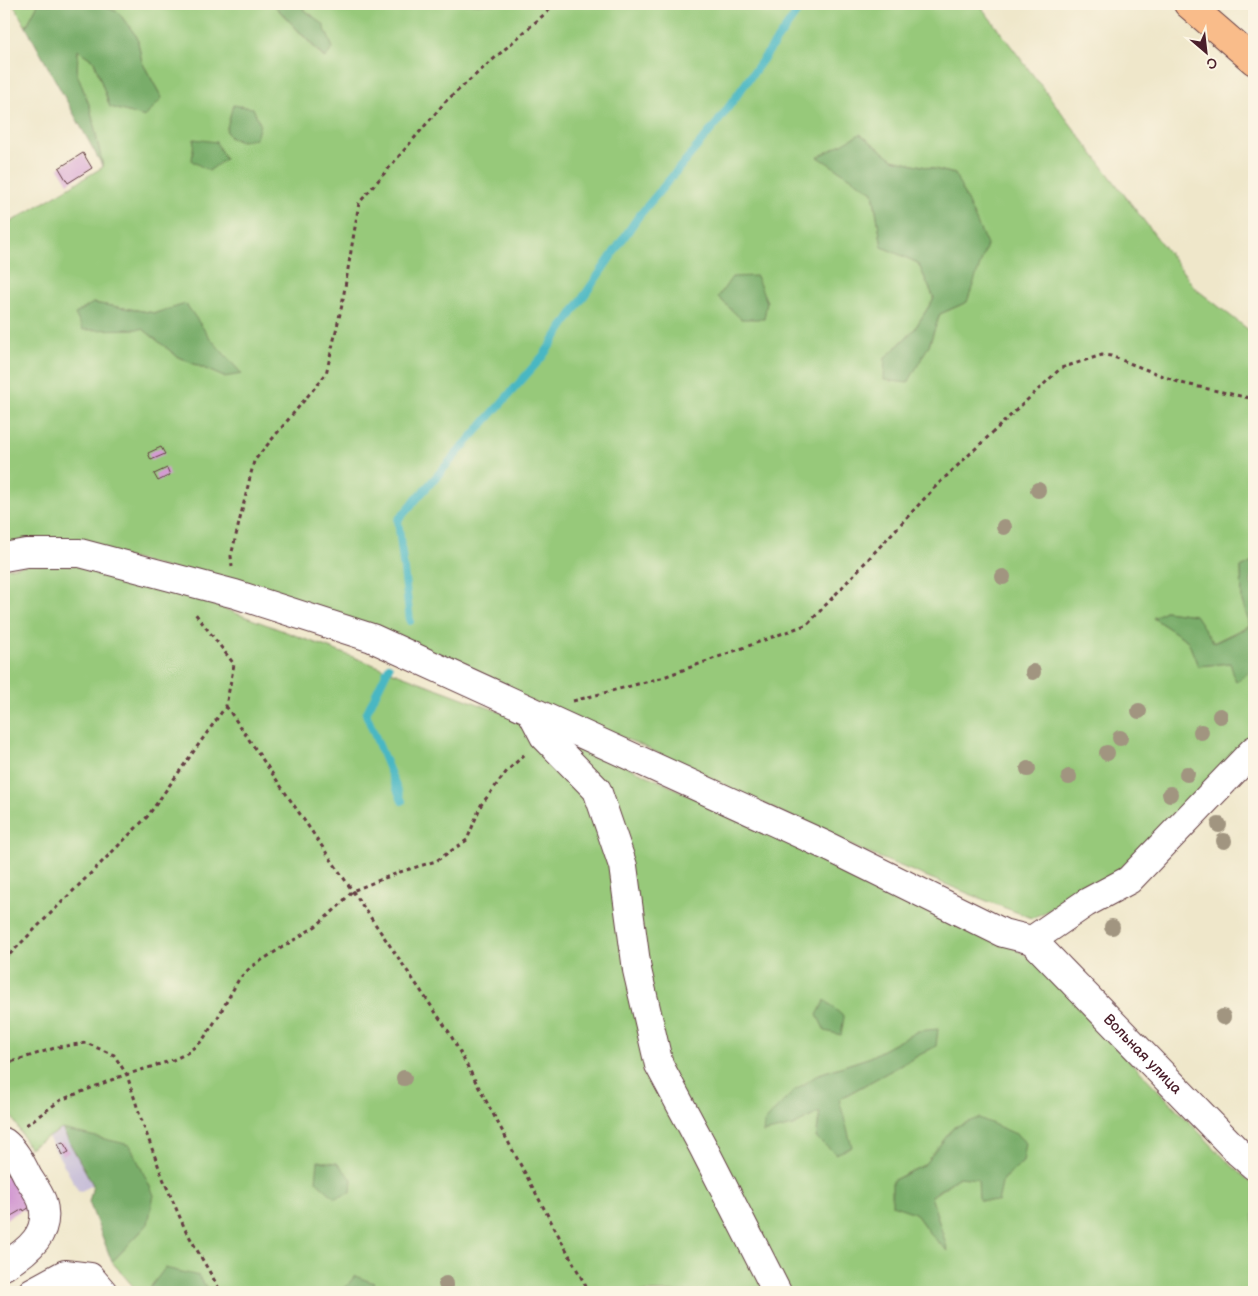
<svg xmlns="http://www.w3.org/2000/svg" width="1258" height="1296" font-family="'Balsamiq Sans',sans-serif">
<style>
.industrial{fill:#c8bfd8}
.green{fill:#97c97a;stroke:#707452;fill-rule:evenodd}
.forest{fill:#79ad6a;stroke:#62664a}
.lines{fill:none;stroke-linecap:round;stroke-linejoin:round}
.stream{stroke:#49b7c3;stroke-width:8}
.building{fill:#d39bd2}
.minor-casing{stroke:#633d43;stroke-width:30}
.major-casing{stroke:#633d43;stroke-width:30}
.path{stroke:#633d43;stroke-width:3;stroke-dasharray:4 4;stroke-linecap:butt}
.minor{stroke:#fff;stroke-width:28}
.major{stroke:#f9bc8a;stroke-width:28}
.tree{fill:#a19580}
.labels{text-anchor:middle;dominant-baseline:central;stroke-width:4;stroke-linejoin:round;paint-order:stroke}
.street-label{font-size:15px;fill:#4a1f2b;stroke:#fcf5e5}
</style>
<rect width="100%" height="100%" fill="#fcf5e5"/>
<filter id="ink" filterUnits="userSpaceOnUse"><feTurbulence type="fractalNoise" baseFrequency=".02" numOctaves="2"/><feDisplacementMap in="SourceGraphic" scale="10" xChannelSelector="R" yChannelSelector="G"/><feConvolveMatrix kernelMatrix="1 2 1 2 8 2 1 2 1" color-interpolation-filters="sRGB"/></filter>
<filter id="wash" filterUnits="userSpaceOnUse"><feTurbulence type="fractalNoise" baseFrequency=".0096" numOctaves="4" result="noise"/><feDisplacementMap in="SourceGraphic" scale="20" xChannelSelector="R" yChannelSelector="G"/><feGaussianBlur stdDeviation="1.12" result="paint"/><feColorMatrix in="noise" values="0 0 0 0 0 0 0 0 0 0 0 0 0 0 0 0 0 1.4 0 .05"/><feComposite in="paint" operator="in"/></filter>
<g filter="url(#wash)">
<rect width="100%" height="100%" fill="#efe7ca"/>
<path class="industrial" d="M 62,1129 L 93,1185 L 79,1192 L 48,1137 Z"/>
<path class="green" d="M 13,4 L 38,4 L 26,27 Z
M 97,4 L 273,4 L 324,58 L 313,16 L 303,9 L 303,4 L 979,4 L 1196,289 L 1254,334 L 1254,561 L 1241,568 L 1242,601 L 1250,625 L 1213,643 L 1195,615 L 1165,611 L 1153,618 L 1188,641 L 1198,666 L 1230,663 L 1246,673 L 1254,667 L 1254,731 L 1174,816 L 1105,884 L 1032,918 L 987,901 L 863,851 L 643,746 L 277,598 L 57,538 L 4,547 L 4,226 L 103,167 L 90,107 L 77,74 L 78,50 L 94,61 L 110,107 L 162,98 L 142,62 L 137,37 L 118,12 ZM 860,134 L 893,159 L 955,174 L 967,302 L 940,314 L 929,345 L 885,358 L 914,330 L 934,298 L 918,263 L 882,246 L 873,192 ZM 93,303 L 155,313 L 186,305 L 210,338 L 224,377 L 178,357 L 143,329 Z
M 30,564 L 78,566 L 150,581 L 556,733 L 1012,946 L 1048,971 L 1087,1017 L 1229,1163 L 1254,1185 L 1254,1292 L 379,1292 L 374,1283 L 344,1289 L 346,1292 L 209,1292 L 199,1276 L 149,1289 L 149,1292 L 138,1292 L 112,1262 L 148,1224 L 62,1129 L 29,1148 L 4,1102 L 4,569 ZM 918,1031 L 936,1046 L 839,1099 L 817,1138 L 820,1112 L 819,1074 L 868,1058 ZM 954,1127 L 1023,1162 L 1003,1179 L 959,1177 L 931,1197 L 947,1250 L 931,1235 L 892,1181 L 924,1165 Z"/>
<path class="forest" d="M 38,4 L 97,4 L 118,12 L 137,37 L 142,62 L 162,98 L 145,117 L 110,107 L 94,61 L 78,50 L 77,74 L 90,107 L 103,167 L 26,27 Z
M 273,4 L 303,4 L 303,9 L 323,24 L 333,48 L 325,58 Z
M 233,105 L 253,108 L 260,124 L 256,139 L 242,141 L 230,138 L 226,131 Z
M 860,134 L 893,159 L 955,174 L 987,245 L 967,302 L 940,314 L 929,345 L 908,383 L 884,380 L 885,358 L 914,330 L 934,298 L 918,263 L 882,247 L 873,192 L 818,157 Z
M 194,139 L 216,142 L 225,159 L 209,171 L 192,161 Z
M 756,276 L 767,302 L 764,319 L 741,319 L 718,297 L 732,277 Z
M 93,303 L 155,313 L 186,304 L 210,338 L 242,374 L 224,377 L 178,357 L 143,329 L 83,330 L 75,314 Z
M 1254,561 L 1251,583 L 1254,588 L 1254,667 L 1236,682 L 1230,663 L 1198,666 L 1188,641 L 1153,618 L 1165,611 L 1195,615 L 1214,643 L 1250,626 L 1242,601 L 1241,568 Z
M 825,1000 L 844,1017 L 841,1035 L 825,1031 L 817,1015 Z
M 938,1029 L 936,1046 L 839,1099 L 852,1147 L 836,1154 L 816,1138 L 820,1112 L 793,1126 L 763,1133 L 764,1123 L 777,1108 L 795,1090 L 819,1074 L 868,1058 L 918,1031 Z
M 979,1118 L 1016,1134 L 1026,1143 L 1023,1162 L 1003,1179 L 998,1202 L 979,1200 L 978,1179 L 959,1177 L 931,1196 L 948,1251 L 931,1235 L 915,1213 L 892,1205 L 892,1181 L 924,1165 L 954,1127 Z
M 62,1129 L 130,1145 L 154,1195 L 148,1224 L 112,1262 L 89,1202 L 93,1185 Z
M 318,1161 L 337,1163 L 352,1179 L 351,1193 L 335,1198 L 316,1181 Z
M 165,1268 L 199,1276 L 209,1292 L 149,1292 L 149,1289 Z
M 355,1276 L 374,1283 L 379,1292 L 346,1292 L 344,1289 Z"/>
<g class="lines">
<path class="stream" d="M 410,621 L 398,520 L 543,356 L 638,217 L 717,123 L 803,4
M 389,667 L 366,714 L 402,801"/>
</g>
<g id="blocks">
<path class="building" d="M 83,153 L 92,168 L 68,183 L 59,168 Z
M 161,447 L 165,454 L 151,460 L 148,453 Z
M 167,468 L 170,475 L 158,481 L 154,474 Z
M 63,1142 L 69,1152 L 63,1155 L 58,1144 Z
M 11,1173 L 30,1207 L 24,1211 L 23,1209 L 6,1219 L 4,1215 L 4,1177 Z"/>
</g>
</g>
<g filter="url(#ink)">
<use href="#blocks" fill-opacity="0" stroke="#633d43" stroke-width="1"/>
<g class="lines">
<g class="minor-casing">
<g id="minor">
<path d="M 4,557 L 26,553 L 80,553 L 235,594 L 372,638 L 827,846 L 1003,933 L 1032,940 L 1086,903 L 1129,880 L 1254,750"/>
<path d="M 531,711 L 544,736 L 597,790 L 623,866 L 637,970 L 659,1065 L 703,1147 L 777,1292"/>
<path id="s1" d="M 1032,940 L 1239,1153 L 1254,1166"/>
<path d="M 4,1142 C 15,1150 22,1165 28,1177 C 33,1185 39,1193 42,1201 C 52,1233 28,1251 4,1266"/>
<path d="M 32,1292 L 65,1274 L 90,1277 L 103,1292"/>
</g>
</g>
<g class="major-casing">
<path id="major" d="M 1188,4 L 1254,61"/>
</g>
<path class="path" d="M 232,567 L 231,556 L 254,461 L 326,374 L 342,305 L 359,203 L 446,101 L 556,4
M 573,701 L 661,678 L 808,624 L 937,485 L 1061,368 L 1102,355 L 1111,356 L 1181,383 L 1254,399
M 226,706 L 449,1032 L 589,1292
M 4,960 L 147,817 L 226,706 L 234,664 L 194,612
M 4,1062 L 14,1061 L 58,1047 L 86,1043 L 114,1055 L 127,1075 L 140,1116 L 162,1176 L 185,1229 L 221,1292
M 26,1125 L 61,1100 L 119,1077 L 173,1060 L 187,1053 L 202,1041 L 218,1017 L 239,979 L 251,967 L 316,926 L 338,907 L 352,891 L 400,872 L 436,861 L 467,840 L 481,805 L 507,771 L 525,754"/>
<use href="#minor" class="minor"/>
<use href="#major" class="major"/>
</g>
<g class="tree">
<circle cx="1038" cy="490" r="8"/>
<circle cx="1004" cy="527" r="8"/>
<circle cx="1003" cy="577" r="8"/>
<circle cx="1033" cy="672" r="8"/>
<circle cx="1139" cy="711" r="8"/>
<circle cx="1220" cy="716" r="8"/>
<circle cx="1201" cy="732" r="8"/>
<circle cx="1120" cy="738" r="8"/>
<circle cx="1107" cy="753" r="8"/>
<circle cx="1028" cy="769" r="8"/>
<circle cx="1187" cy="774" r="8"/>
<circle cx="1069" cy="777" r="8"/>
<circle cx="1170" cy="794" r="8"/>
<circle cx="1219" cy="825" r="8"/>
<circle cx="1224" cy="841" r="8"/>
<circle cx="1112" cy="927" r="8"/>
<circle cx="1223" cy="1017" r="8"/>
<circle cx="404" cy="1078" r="8"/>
<circle cx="446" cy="1284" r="8"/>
</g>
</g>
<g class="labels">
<g class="street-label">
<text stroke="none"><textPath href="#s1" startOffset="159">Вольная улица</textPath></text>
</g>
</g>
<rect width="1258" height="1296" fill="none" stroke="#fcf5e5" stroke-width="20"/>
<g transform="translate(1206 52) rotate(152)" stroke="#fcf5e5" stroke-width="4" paint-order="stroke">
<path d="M0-4L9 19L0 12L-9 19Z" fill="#4a1f2b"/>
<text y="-8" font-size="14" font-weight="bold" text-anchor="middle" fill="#4a1f2b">С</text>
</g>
</svg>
